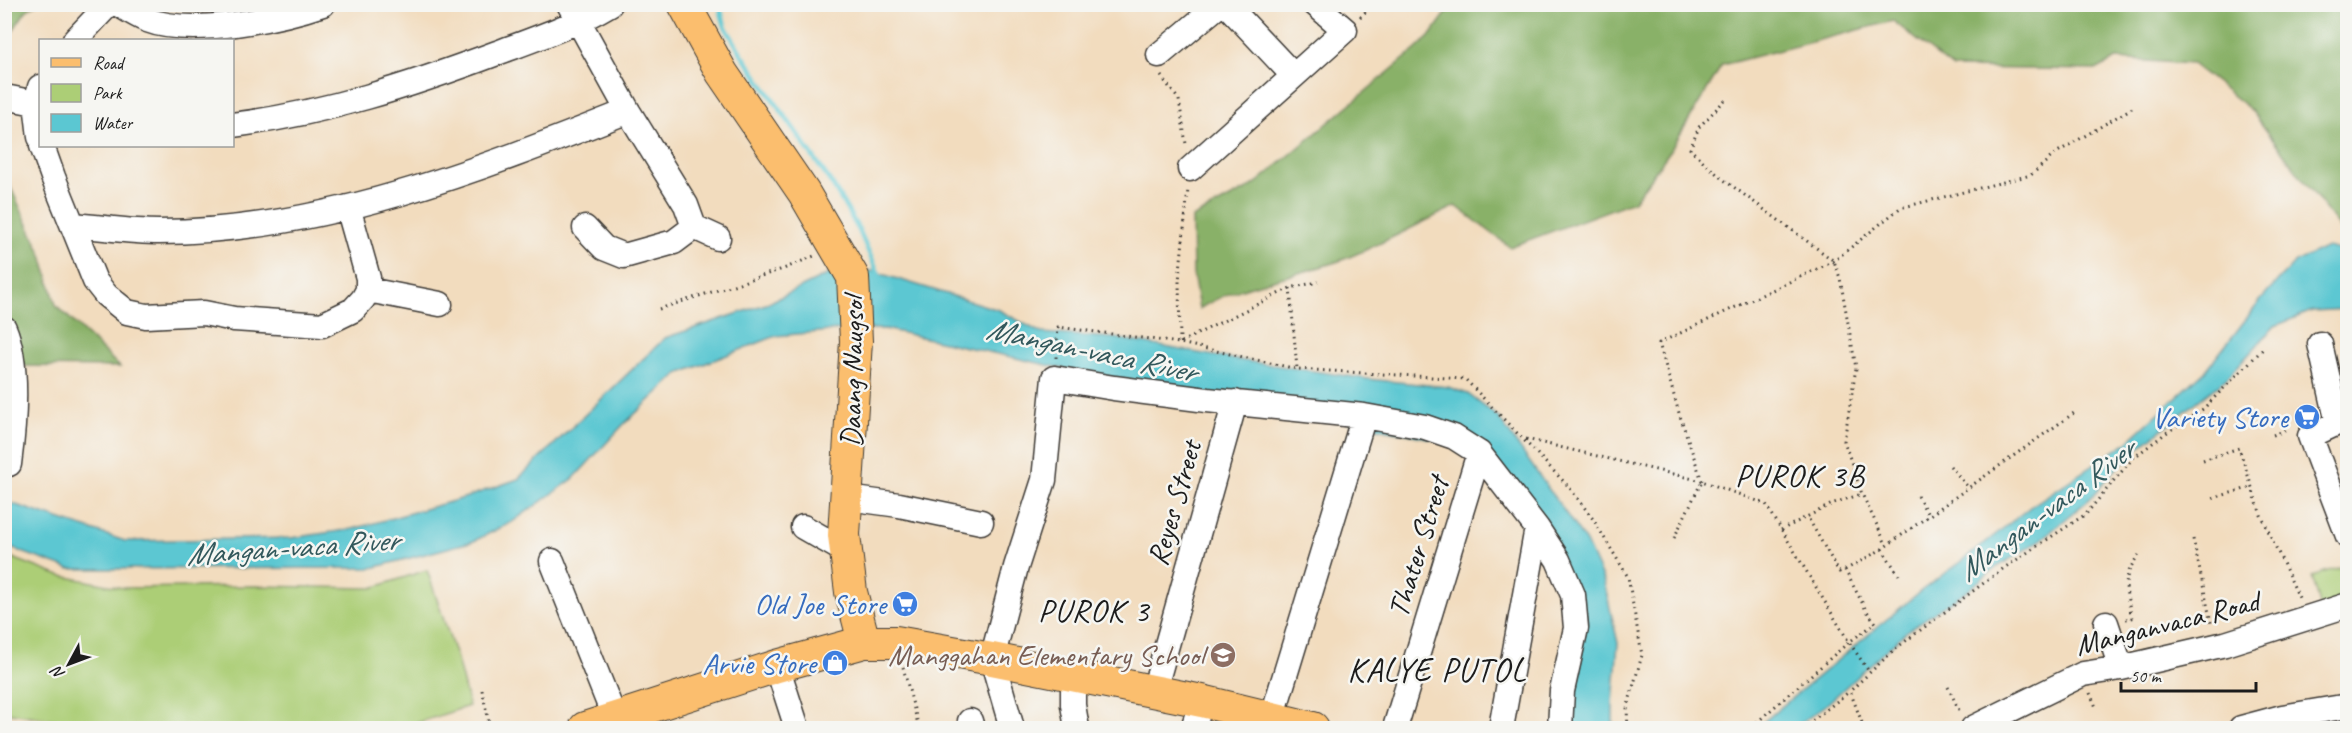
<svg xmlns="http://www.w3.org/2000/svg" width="2352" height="733" font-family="Caveat,sans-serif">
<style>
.green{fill:#acce76;stroke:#647549;stroke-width:1.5}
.forest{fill:#89b167;stroke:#526642;stroke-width:1.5}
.water{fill:#5bc7d2;stroke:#3c7277;stroke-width:1.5}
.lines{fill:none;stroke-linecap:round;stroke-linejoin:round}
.stream{stroke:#5bc7d2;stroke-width:5}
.minor-casing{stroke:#3c3934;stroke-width:27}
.major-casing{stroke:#3c3934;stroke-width:34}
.path{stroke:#3c3934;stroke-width:3;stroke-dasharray:1.5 4.5;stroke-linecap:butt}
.minor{stroke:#fff;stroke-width:24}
.major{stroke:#fbbe6e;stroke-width:32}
.labels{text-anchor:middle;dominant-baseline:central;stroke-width:5;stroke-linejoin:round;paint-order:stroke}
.street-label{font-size:30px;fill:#1c1c1c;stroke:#f6f6f2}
.shop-label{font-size:30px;fill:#366cbe;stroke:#f6f6f2;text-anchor:end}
.education-label{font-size:30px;fill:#785e54;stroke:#f6f6f2;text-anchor:end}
.water-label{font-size:32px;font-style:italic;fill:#32585c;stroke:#f6f6f2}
.neighbourhood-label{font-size:32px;letter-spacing:1.5px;fill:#1c1c1c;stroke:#f6f6f2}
.quarter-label{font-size:33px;letter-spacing:1.5px;fill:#1c1c1c;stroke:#f6f6f2}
</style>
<rect width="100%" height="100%" fill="#f6f6f2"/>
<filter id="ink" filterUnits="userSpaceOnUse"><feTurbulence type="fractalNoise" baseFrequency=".0167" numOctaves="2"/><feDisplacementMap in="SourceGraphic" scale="12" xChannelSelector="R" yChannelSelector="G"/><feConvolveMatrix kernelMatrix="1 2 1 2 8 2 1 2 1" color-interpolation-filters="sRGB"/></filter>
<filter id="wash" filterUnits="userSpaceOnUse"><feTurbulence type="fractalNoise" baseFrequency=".008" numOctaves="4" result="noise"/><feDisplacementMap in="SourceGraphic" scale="24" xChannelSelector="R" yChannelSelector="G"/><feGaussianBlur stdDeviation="1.35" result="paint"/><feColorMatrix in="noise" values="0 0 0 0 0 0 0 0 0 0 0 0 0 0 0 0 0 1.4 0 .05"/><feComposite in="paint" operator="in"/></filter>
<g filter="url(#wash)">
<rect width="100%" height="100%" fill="#f2dcbe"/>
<path class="green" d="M 5,555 L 57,575 L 123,588 L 253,586 L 372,588 L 427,570 L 457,659 L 469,706 L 402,728 L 106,728 L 5,712 Z
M 2347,565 L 2347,601 L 2321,608 L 2312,576 Z"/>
<path class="forest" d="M 5,4 L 35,5 L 26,11 L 5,42 Z
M 1453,4 L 2347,5 L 2347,234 L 2341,230 L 2251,110 L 2192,64 L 2116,59 L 2096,70 L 1953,68 L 1893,21 L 1722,65 L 1670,151 L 1634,201 L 1510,247 L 1456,206 C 1420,223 1384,243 1347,258 C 1301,276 1239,283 1199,309 L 1193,274 L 1192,218 L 1249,188 L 1260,180 L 1416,49 L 1429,37 Z
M 4,173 L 42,255 L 56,305 L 120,367 L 5,366 Z"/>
<path class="water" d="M 2327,247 L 2347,252 L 2347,309 L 2312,311 L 2275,326 L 2226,379 L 2137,449 L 2113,472 L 2092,497 L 2041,540 L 1997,567 L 1969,589 L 1906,632 L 1825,706 L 1794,728 L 1756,728 L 1922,590 L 1961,562 L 2030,507 L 2126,443 L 2207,369 L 2261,300 L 2295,262 Z
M 872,271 L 999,310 L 1041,333 L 1115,338 L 1232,359 L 1368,379 L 1448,387 L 1468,394 L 1498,417 L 1586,542 L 1604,582 L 1618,643 L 1613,704 L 1613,728 L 1568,728 L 1582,613 L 1483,449 L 1197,392 L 1074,371 L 885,329 L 840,330 L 776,336 L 678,374 L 623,425 L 573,479 L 512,522 L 474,541 L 372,568 L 69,569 L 5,546 L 4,501 L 125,541 L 291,538 L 353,529 L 464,498 L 518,479 L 665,338 L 766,304 L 831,273 Z"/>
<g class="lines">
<path class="stream" d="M 719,4 L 725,26 L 741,53 L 832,184 L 859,230 L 880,278"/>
</g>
</g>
<g filter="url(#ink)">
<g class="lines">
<g class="minor-casing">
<path id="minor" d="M 118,4 C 128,10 137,16 147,20 C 191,37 279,19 323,4
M 569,4 L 628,111 L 686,205 L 694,227 L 674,242 L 624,256 L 604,248 L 585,228
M 1226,4 L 1293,75
M 75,40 L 109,4
M 1159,55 L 1220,4
M 40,87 L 36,103 L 40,137
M 10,98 L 40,104
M 232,125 C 323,114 412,85 497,53 C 537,38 573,26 610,4
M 42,146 L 53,177 L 95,281 L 106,295 L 127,312 L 146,316 L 204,313 L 234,319 L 322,325 L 353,310 L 363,299 L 368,290 L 368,278 L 348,207
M 1190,169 L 1345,30 L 1315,4
M 73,225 C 101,227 131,232 159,232 C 322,232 479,170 628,111
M 694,227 L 718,238
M 368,290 L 440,304
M 4,328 C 19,363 14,426 9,464
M 2320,344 L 2338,423
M 2348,418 L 2310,436 L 2348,536
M 848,498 L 899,505 L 981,522
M 803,527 L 845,551
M 552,561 L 615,719
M 2106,623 L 2121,668
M 777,666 L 797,728
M 1073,675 L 1073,705 L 1077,728
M 1154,691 L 1235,402
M 1272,718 L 1364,416
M 970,721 L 972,728
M 1012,728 L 992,659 L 1016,567 L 1044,480 L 1054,378 L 1114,388 L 1207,400 L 1364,416 L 1425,427 L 1454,437 L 1479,453 L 1537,528 L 1558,560 L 1573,595 L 1576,628 L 1562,691 L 1560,728
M 1193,728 L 1202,701
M 1395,728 L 1479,453
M 1501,728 L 1537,528
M 1973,728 L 2083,674 L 2121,668 L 2225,644 L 2348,605
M 2241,728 L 2282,717 L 2348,706"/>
</g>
<g class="major-casing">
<path id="major" d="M 684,4 L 722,73 L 804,193 L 853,277 L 856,341 L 844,535 L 851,592 L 864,642
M 585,728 L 777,666 L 864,642 L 896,642 L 992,659 L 1202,701 L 1313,728"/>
</g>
<path class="path" d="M 1360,17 L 1374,4
M 1161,76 L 1179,100 L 1186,144
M 1725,100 L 1699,127 L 1690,149 L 1720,177 L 1834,261 L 1840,278 L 1856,368 L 1844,441 L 1862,494 L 1886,544
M 1290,288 L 1297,369
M 659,309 L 786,268 L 814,256
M 1181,342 L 1290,288 L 1318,282
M 1180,343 L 1179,281 L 1188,189
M 1056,358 L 1058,327 L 1180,343 L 1297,369 L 1465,379 L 1569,487 L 1593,519 L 1628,577 L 1642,655 L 1627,709 L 1628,728
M 2273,435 L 2290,429
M 1526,439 L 1702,481
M 2203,460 L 2239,448 L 2261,515 L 2300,600
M 1950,466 L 1969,488
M 1702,481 L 1679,413 L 1659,343 L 1834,261 L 1900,208 L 2031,175 L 2056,153 L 2132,108
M 1917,496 L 1929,516
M 2213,498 L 2252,487
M 1781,530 L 1834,503 L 1862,494
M 1674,538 L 1702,481 L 1766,504 L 1849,642 L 1870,673
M 2193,539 L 2212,627
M 1882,549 L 1899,575
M 1845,570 L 1882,549 L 2074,413
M 2126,619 L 2132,618 C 2126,590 2120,579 2139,555
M 903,667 L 919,728
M 1948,687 L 1961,714
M 482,690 L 490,728
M 2090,693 L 2096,707
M 1746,728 L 1756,723 L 1849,642 L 1876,623 L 1866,610 L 1845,570 L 1839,572 L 1807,516
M 1803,728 L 1850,691
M 1864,728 L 1850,691 L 1895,649 L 2004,568 L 2086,514 L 2133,458 L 2166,433 L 2203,409 L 2264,348"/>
<use href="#minor" class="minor"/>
<use href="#major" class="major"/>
</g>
</g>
<defs>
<g id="supermarket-disc" transform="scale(1.35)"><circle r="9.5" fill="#3f7fe0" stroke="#f6f6f2"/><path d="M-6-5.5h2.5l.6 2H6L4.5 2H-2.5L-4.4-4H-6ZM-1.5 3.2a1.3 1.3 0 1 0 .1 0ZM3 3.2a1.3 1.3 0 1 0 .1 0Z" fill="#fff"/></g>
<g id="school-disc" transform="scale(1.35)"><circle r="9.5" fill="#8d6e63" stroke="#f6f6f2"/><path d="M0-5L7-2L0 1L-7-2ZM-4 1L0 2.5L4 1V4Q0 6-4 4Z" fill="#fff"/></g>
<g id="shop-disc" transform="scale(1.35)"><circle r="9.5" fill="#3f7fe0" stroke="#f6f6f2"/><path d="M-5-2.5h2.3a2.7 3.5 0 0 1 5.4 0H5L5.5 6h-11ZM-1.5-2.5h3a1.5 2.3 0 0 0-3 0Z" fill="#fff"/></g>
</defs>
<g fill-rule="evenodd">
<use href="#supermarket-disc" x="2307" y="417"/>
<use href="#supermarket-disc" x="905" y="604"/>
<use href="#school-disc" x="1223" y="655"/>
<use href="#shop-disc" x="835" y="663"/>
</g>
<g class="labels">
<g class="street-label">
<text transform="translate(852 372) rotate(-89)">Daang Naugsol</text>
<text transform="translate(1174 503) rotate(-74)">Reyes Street</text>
<text transform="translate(1418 547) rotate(-73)">Thater Street</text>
<text transform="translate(2167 623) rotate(-14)">Manganvaca Road</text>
</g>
<g class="shop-label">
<text x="2288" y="417">Variety Store</text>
<text x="886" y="604">Old Joe Store</text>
<text x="816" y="663">Arvie Store</text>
</g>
<g class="education-label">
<text x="1204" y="655">Manggahan Elementary School</text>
</g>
<g class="water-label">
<text transform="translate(1091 350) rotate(12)">Mangan-vaca River</text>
<text transform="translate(2046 510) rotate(-37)">Mangan-vaca River</text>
<text transform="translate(292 547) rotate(-4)">Mangan-vaca River</text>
</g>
<g class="neighbourhood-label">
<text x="1800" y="475">PUROK 3B</text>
<text x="1094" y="610">PUROK 3</text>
</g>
<g class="quarter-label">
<text x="1437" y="670">KALYE PUTOL</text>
</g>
</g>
<rect width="2352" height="733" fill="none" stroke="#f6f6f2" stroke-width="24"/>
<rect x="39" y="39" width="195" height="108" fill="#f6f6f2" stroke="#9f9f9c" stroke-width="1.5"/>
<rect x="51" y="58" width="30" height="9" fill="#fbbe6e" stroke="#9f9f9c" stroke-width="1.5"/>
<text x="93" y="69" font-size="18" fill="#1c1c1c">Road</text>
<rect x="51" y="84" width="30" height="18" fill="#acce76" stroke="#9f9f9c" stroke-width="1.5"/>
<text x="93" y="99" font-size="18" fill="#1c1c1c">Park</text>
<rect x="51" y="114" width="30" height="18" fill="#5bc7d2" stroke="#9f9f9c" stroke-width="1.5"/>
<text x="93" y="129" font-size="18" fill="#1c1c1c">Water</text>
<g transform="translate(69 664) rotate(229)" stroke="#f6f6f2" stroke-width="4.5" paint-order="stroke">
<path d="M0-4.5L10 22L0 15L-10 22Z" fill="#1c1c1c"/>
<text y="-9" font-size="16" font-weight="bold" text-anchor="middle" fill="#1c1c1c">N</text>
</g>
<path d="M2121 682v9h135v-9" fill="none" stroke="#1c1c1c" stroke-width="3"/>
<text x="2130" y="682" font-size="18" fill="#1c1c1c" stroke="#f6f6f2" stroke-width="4.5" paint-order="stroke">50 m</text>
</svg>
